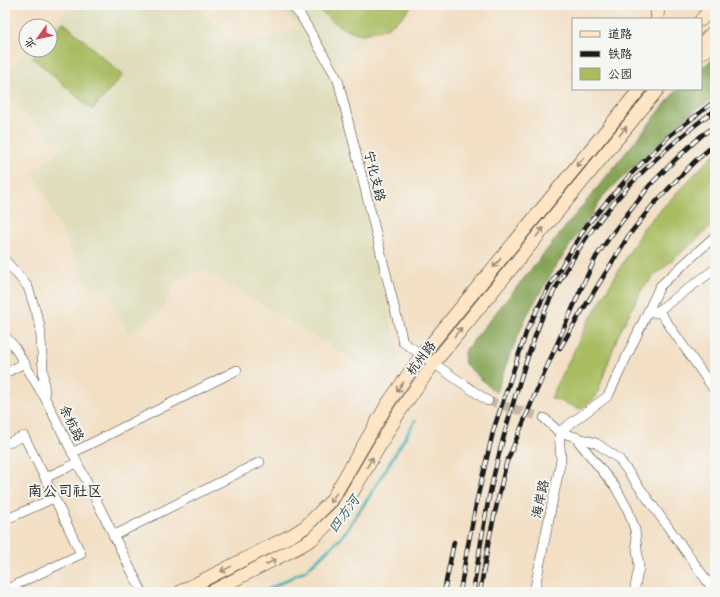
<svg xmlns="http://www.w3.org/2000/svg" width="720" height="597" font-family="Itim,'LXGW WenKai TC',sans-serif">
<style>
.built{fill:#dfddbb}
.green{fill:#a9bc60;stroke:#626c3e}
.forest{fill:#86a456;stroke:#516039}
.lines{fill:none;stroke-linecap:round;stroke-linejoin:round}
.stream{stroke:#41b1b7;stroke-width:3}
.street-tunnel{stroke:#c7b8a2;stroke-width:9;stroke-dasharray:9 4.5;stroke-linecap:butt}
.street-casing{stroke:#3c3935;stroke-width:10}
.secondary-casing{stroke:#3c3935;stroke-width:14}
.street{stroke:#fff;stroke-width:9}
.secondary{stroke:#fde5c5;stroke-width:13}
.rail-casing{stroke:#1c1c1c;stroke-width:4.5}
.rail{stroke:#f6f6f2;stroke-width:3;stroke-dasharray:9;stroke-linecap:butt}
.oneway{stroke:#988b79}
.labels{text-anchor:middle;dominant-baseline:central;stroke-width:4;stroke-linejoin:round;paint-order:stroke}
.street-label{font-size:13px;fill:#1c1c1c;stroke:#f6f6f2}
.water-label{font-size:14px;font-style:italic;fill:#2d5f62;stroke:#f6f6f2}
.quarter-label{font-size:15px;fill:#1c1c1c;stroke:#f6f6f2}
</style>
<rect width="100%" height="100%" fill="#f6f6f2"/>
<filter id="ink" filterUnits="userSpaceOnUse"><feTurbulence type="fractalNoise" baseFrequency=".025" numOctaves="2"/><feDisplacementMap in="SourceGraphic" scale="8" xChannelSelector="R" yChannelSelector="G"/><feConvolveMatrix kernelMatrix="1 2 1 2 8 2 1 2 1" color-interpolation-filters="sRGB"/></filter>
<filter id="wash" filterUnits="userSpaceOnUse"><feTurbulence type="fractalNoise" baseFrequency=".012" numOctaves="4" result="noise"/><feDisplacementMap in="SourceGraphic" scale="16" xChannelSelector="R" yChannelSelector="G"/><feGaussianBlur stdDeviation="0.9" result="paint"/><feColorMatrix in="noise" values="0 0 0 0 0 0 0 0 0 0 0 0 0 0 0 0 0 1.4 0 .05"/><feComposite in="paint" operator="in"/></filter>
<g filter="url(#wash)">
<rect width="100%" height="100%" fill="#f2dfc4"/>
<path class="built" d="M 72,5 L 195,5 L 236,47 L 300,29 L 279,5 L 404,5 L 331,69 L 399,356 L 382,377 L 205,270 L 176,279 L 159,315 L 129,334 L 107,289 L 90,288 L 33,172 L 62,148 L 5,95 L 5,75 L 29,50 L 50,50 L 50,28 Z"/>
<path class="green" d="M 315,5 L 413,5 L 401,18 L 385,29 L 362,34 L 345,29 L 328,18 Z
M 63,22 L 123,75 L 92,110 L 32,57 L 39,50 L 50,50 L 50,37 Z
M 715,153 L 715,223 L 654,276 L 642,289 L 617,338 L 596,397 L 581,409 L 551,398 L 586,326 L 644,227 Z"/>
<path class="forest" d="M 715,58 L 715,98 L 692,112 L 606,193 L 560,260 L 527,315 L 509,357 L 496,393 L 465,364 L 464,352 L 675,92 L 678,89 L 701,89 L 701,68 Z"/>
<g class="lines">
<path class="stream" d="M 263,592 L 306,570 L 341,538 L 369,497 L 415,421"/>
</g>
</g>
<g filter="url(#ink)">
<g class="lines">
<path class="street-tunnel" d="M 488,401 L 544,418"/>
<g class="street-casing">
<path id="street" d="M 291,5 L 301,16 L 338,80 L 403,342 L 488,401
M 5,260 L 28,287 L 40,325 L 45,398 L 142,592
M 659,311 L 715,391
M 655,313 L 715,269
M 5,336 L 14,346 L 43,395
M 5,373 L 25,363
M 559,432 L 608,396 L 660,286 L 715,236
M 559,432 L 596,443 L 619,459 L 715,592
M 575,437 L 616,488 L 628,510 L 635,530 L 639,567 L 634,592
M 5,444 L 24,436 L 45,478
M 72,453 L 237,370
M 5,520 L 54,498
M 113,536 L 260,462
M 5,590 L 81,554 L 45,478 L 77,463
M 534,592 L 561,460 L 559,432 L 544,418"/>
</g>
<g class="secondary-casing">
<path id="secondary" d="M 657,19 L 658,5
M 701,20 L 714,5
M 701,44 L 715,30
M 701,53 L 715,45
M 180,592 L 294,534 L 305,527 L 331,501 L 388,403 L 422,355 L 640,89
M 211,592 L 302,545 L 312,539 L 342,510 L 400,411 L 434,363 L 658,89"/>
</g>
<use href="#street" class="street"/>
<use href="#secondary" class="secondary"/>
<g class="rail-casing">
<path id="rail" d="M 560,348 L 579,316 L 629,235 L 652,206 L 694,162 L 715,144
M 444,592 L 454,542
M 460,592 L 467,550 L 478,495 L 494,428 L 527,330 L 546,292 L 586,226 L 631,174 L 668,137 L 715,101
M 473,592 C 478,560 483,528 489,497 C 498,454 510,412 523,371 C 532,345 540,319 552,295 C 564,273 577,250 592,230 C 626,184 669,144 715,110
M 480,592 L 489,539 L 506,464 L 536,392 L 581,289 L 596,257 L 612,234 L 650,185 L 677,158 L 701,136 L 715,126"/>
</g>
<use href="#rail" class="rail"/>
</g>
<defs><path id="oneway-shaft" d="M-6 0H5M1.5-3L5.5 0L1.5 3" fill="none" stroke-width="1.6" stroke-linecap="round" stroke-linejoin="round"/></defs>
<g class="oneway">
<use href="#oneway-shaft" transform="translate(623 131) rotate(-51)"/>
<use href="#oneway-shaft" transform="translate(580 162) rotate(130)"/>
<use href="#oneway-shaft" transform="translate(540 232) rotate(-51)"/>
<use href="#oneway-shaft" transform="translate(497 263) rotate(130)"/>
<use href="#oneway-shaft" transform="translate(458 332) rotate(-51)"/>
<use href="#oneway-shaft" transform="translate(400 387) rotate(124)"/>
<use href="#oneway-shaft" transform="translate(370 462) rotate(-60)"/>
<use href="#oneway-shaft" transform="translate(333 498) rotate(125)"/>
<use href="#oneway-shaft" transform="translate(271 562) rotate(-27)"/>
<use href="#oneway-shaft" transform="translate(226 569) rotate(154)"/>
</g>
</g>
<g class="labels">
<g class="street-label">
<text transform="translate(375 176) rotate(76)">宁化支路</text>
<text transform="translate(421 358) rotate(-53)">杭州路</text>
<text transform="translate(72 423) rotate(64)">余杭路</text>
<text transform="translate(540 499) rotate(-78)">海岸路</text>
</g>
<g class="water-label">
<text transform="translate(344 514) rotate(-54)">四方河</text>
</g>
<g class="quarter-label">
<text x="65" y="491">南公司社区</text>
</g>
</g>
<rect width="720" height="597" fill="none" stroke="#f6f6f2" stroke-width="20"/>
<rect x="572" y="18" width="130" height="72" fill="#f6f6f2" stroke="#9f9f9c"/>
<rect x="580" y="31" width="20" height="6" fill="#fde5c5" stroke="#9f9f9c"/>
<text x="608" y="38" font-size="12" fill="#1c1c1c">道路</text>
<rect x="580" y="51" width="20" height="6" fill="#1c1c1c" stroke="#9f9f9c"/>
<text x="608" y="58" font-size="12" fill="#1c1c1c">铁路</text>
<rect x="580" y="68" width="20" height="12" fill="#a9bc60" stroke="#9f9f9c"/>
<text x="608" y="78" font-size="12" fill="#1c1c1c">公园</text>
<g transform="translate(38 38) rotate(237)"><circle r="19" fill="#f6f6f2" stroke="#9f9f9c"/>
<path d="M0-3L7 15L0 10L-7 15Z" fill="#d1495b"/>
<text y="-6" font-size="11" font-weight="bold" text-anchor="middle" fill="#1c1c1c">北</text>
</g>
</svg>
